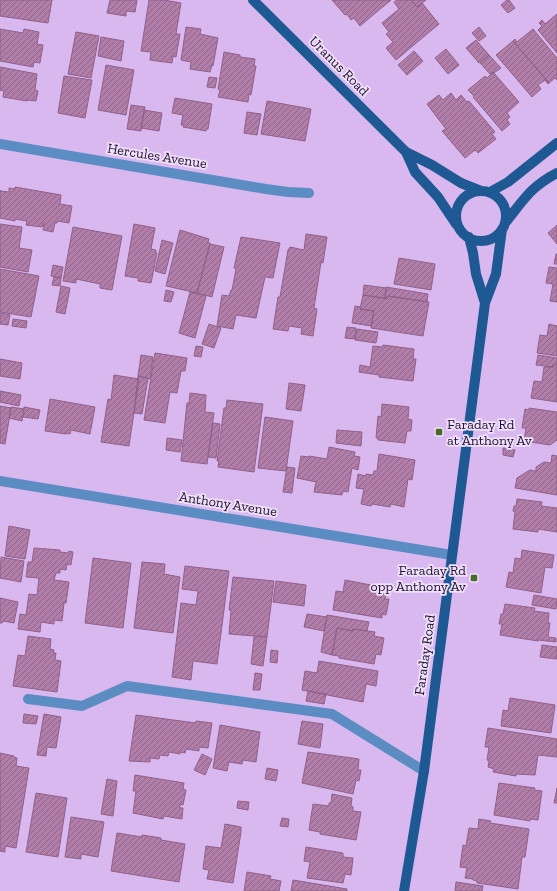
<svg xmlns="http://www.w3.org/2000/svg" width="557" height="891" font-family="'Zilla Slab',serif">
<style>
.building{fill:url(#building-hatch);stroke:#906089}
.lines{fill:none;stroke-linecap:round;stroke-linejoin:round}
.minor{stroke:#5b8dc3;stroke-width:10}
.major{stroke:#1f5993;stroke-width:10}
.poi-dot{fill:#4a6d26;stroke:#f1e0fd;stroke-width:1.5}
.labels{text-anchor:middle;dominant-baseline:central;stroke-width:3.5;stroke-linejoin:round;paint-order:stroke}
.street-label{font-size:14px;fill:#1e1226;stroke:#f1e0fd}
.poi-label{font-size:14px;fill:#1e1226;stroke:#f1e0fd;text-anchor:start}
</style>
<defs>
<pattern id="building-hatch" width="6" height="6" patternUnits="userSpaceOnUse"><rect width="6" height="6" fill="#b07ea9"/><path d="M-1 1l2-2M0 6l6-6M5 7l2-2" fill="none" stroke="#8f6689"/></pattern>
</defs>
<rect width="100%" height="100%" fill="#d9b8f0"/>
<path class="building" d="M 0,0 L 52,0 L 48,23 L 0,16 Z
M 110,0 L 137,0 L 135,12 L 126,11 L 126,16 L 107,13 Z
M 149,0 L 164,0 L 181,3 L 176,34 L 180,34 L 176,57 L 173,56 L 172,63 L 150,60 L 151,52 L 141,51 Z
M 332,0 L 391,0 L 360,26 L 354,18 L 351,20 L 347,14 L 345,15 Z
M 397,0 L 411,0 L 417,7 L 422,3 L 439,24 L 396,60 L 386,48 L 393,42 L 386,34 L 389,32 L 382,23 L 399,9 L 394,2 Z
M 411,0 L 426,0 L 417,7 Z
M 507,0 L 509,0 L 515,8 L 508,13 L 501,5 Z
M 557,14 L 557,53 L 538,30 L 542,26 L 539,23 L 542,20 L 545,24 Z
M 186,27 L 201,29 L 200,34 L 218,38 L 213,66 L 212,65 L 210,72 L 190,69 L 191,62 L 181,60 Z
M 479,27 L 486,36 L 479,41 L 472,33 Z
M 0,29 L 23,33 L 24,29 L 39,32 L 37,44 L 43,45 L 40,63 L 34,62 L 33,67 L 0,61 Z
M 533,29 L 557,58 L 557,80 L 555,78 L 549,83 L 513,41 L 515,39 L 517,42 Z
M 76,32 L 99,36 L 91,78 L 68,74 Z
M 101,37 L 124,41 L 121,61 L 98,56 Z
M 476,40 L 489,55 L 479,63 L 466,48 Z
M 513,41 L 549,83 L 548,84 L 545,80 L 538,85 L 541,89 L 532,97 L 496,55 Z
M 446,49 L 459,65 L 448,74 L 435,58 Z
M 414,51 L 423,61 L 407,75 L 398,65 Z
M 224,52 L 240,55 L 240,57 L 255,59 L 254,66 L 256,66 L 251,95 L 249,94 L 248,102 L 218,97 L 220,90 L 218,89 Z
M 488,54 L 501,68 L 491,75 L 480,63 L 489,55 Z
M 106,65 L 134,70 L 126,115 L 98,110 Z
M 0,67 L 37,74 L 35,90 L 38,91 L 36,101 L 27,100 L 27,101 L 3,97 L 4,91 L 0,90 Z
M 493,72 L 519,102 L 507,113 L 510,117 L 507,120 L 510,124 L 502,131 L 473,97 L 474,96 L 468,90 L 485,76 L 487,78 Z
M 64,76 L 92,80 L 85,118 L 58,113 Z
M 209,77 L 217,78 L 215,88 L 207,87 Z
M 451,93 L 456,100 L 461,95 L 467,102 L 469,101 L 495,132 L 492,134 L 496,139 L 478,153 L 475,150 L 465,158 L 442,131 L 446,129 L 427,104 L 439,95 L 443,100 Z
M 175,98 L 212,104 L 208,129 L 206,129 L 206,131 L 183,127 L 184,125 L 181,125 L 183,115 L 172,113 Z
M 267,101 L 311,109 L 305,141 L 261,134 Z
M 131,105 L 145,107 L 141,131 L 127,129 Z
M 144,110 L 162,113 L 159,131 L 141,128 Z
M 247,112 L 261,114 L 257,135 L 244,133 Z
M 15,187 L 61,195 L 60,204 L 72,206 L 69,223 L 57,221 L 57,223 L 55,223 L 53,232 L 43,230 L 44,223 L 43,223 L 42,227 L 26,225 L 27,221 L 15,219 L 15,221 L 0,218 L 0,190 L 0,191 L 9,192 L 9,188 L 15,189 Z
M 0,224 L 22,227 L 19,248 L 32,250 L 28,272 L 0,267 Z
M 134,224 L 155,228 L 151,249 L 156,250 L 156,253 L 157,253 L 151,283 L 138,281 L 138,278 L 125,276 Z
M 557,225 L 557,244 L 548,233 Z
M 73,227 L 122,236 L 112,290 L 100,288 L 100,284 L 76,279 L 76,283 L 63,281 Z
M 180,230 L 209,239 L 208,242 L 210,243 L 197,293 L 166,286 Z
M 306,234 L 327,237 L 323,263 L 321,262 L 314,308 L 317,309 L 313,336 L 301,334 L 302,328 L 289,326 L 288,331 L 273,329 L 278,297 L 280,297 L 288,250 L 290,247 L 304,250 Z
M 241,237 L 280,243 L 273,278 L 265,277 L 256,318 L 236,315 L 233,329 L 217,326 L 222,295 L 229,296 L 231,290 L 232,290 L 236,269 L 234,268 Z
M 162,240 L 173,243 L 165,274 L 155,271 Z
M 210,244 L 224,247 L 212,297 L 197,293 Z
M 556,254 L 557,254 L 557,264 L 554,264 Z
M 399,258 L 435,264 L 431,290 L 394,284 Z
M 53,265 L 63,267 L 61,278 L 51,276 Z
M 549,267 L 557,268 L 557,302 L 550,301 L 553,284 L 546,283 Z
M 0,269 L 39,276 L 31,317 L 0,312 Z
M 54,277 L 61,278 L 60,286 L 52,285 Z
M 364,285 L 386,288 L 385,298 L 363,295 Z
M 61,286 L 70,288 L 65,314 L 56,312 Z
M 386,287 L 428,294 L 427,302 L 388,296 L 387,299 L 385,298 Z
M 166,290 L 174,292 L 171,302 L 164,301 Z
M 190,292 L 206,296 L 195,338 L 179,333 Z
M 363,295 L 387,299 L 388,296 L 429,302 L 423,336 L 371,328 L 374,311 L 360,309 Z
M 355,306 L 361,307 L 360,309 L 374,311 L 371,326 L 352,323 Z
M 0,313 L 10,315 L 8,325 L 0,324 Z
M 13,319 L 27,321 L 26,328 L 12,326 Z
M 209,324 L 221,328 L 214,348 L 202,344 Z
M 549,324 L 557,326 L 557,356 L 537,353 L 540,335 L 547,336 Z
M 347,327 L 356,328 L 355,339 L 345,338 Z
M 357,329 L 378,332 L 376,343 L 355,340 Z
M 383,345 L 414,349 L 413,359 L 416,359 L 413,381 L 379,377 L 379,375 L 359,372 L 360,365 L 370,367 L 373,346 L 382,347 Z
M 196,346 L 203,347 L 201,357 L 194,356 Z
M 155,353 L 187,358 L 185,371 L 181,371 L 177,393 L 170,392 L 165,423 L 144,420 Z
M 141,355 L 153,357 L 150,379 L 138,376 Z
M 538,355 L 557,358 L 557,365 L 554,364 L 553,367 L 536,365 Z
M 0,359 L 22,363 L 20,379 L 0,376 Z
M 554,364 L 557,365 L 557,402 L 531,398 L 534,381 L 542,382 L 544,367 L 553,367 Z
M 114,375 L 139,379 L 129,446 L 101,442 L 108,399 L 111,400 Z
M 138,376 L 148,378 L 142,414 L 134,413 Z
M 289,383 L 305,385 L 301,411 L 286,409 Z
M 0,391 L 21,395 L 19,406 L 0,402 Z
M 190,393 L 206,395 L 205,412 L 214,413 L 207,464 L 181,461 L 187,403 L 189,403 Z
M 50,399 L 95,407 L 90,434 L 71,430 L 70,434 L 66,433 L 66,434 L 45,431 Z
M 227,400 L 263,404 L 254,472 L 218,467 L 219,461 L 217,461 L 224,408 L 226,408 Z
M 382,404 L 409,407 L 408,419 L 412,420 L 411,431 L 407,431 L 405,443 L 378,440 L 378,438 L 376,438 L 378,416 L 381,417 Z
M 0,406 L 11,408 L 5,444 L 0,443 Z
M 11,407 L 24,409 L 22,421 L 9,418 Z
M 24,407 L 40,410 L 38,419 L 23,417 Z
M 529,408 L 557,412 L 557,440 L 550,445 L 524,441 L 526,428 L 522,428 L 525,409 L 529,410 Z
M 265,417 L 293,421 L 286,471 L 258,468 Z
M 213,423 L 220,424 L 216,458 L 208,457 Z
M 337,430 L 362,432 L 361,446 L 336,443 Z
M 167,438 L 182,440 L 180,452 L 166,450 Z
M 329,447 L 355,452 L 354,456 L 360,457 L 358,470 L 352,468 L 348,492 L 343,491 L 342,495 L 314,492 L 316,482 L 297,478 L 301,456 L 309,457 L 309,456 L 327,459 Z
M 503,448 L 515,450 L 513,457 L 503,455 Z
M 379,454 L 415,460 L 412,480 L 408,479 L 404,507 L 391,504 L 390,507 L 372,504 L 371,506 L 361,504 L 364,489 L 356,488 L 358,474 L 366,476 L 366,474 L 373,475 L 374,471 L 377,471 Z
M 552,455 L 557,456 L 557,495 L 515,488 L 517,478 L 530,470 L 536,471 L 536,467 L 544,462 L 551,463 Z
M 287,467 L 295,468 L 292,493 L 283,492 Z
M 517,499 L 542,502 L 541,506 L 557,508 L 557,532 L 538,529 L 538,532 L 513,529 L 515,512 L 513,511 L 514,506 L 516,506 Z
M 9,526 L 30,530 L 25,559 L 5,556 Z
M 34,548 L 60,550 L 60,552 L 68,553 L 69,551 L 73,552 L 71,565 L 67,564 L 66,570 L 60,569 L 60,573 L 56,573 L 54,580 L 69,582 L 66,603 L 64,603 L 62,621 L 54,620 L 54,624 L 41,622 L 40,632 L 18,629 L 20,614 L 26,615 L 29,594 L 37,595 L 39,578 L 26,577 L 28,562 L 32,562 Z
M 522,550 L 554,555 L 552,568 L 545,567 L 541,593 L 506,587 L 509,572 L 513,573 L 515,558 L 521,559 Z
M 1,557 L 24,561 L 21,582 L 0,578 Z
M 93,558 L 131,563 L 123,628 L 85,623 Z
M 142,562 L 165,564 L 164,574 L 180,577 L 173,633 L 134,628 Z
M 185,566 L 229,571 L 217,664 L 193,661 L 191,680 L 172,677 L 181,603 L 196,605 L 198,591 L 182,589 Z
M 233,577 L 274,581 L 267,637 L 229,634 L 231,610 L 229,610 Z
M 345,580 L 381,587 L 380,594 L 386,594 L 385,599 L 389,599 L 386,615 L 382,614 L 382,618 L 333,610 L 336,591 L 343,592 Z
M 276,581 L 306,585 L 304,606 L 273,602 Z
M 534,595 L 557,599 L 556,609 L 532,605 Z
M 0,598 L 18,602 L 14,623 L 3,621 L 2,623 L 0,623 Z
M 505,604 L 535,608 L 534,611 L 549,613 L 548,623 L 550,623 L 548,637 L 556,638 L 556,642 L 538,640 L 538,641 L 500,635 L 502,624 L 499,624 L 501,614 L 503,614 Z
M 307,614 L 327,617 L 324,631 L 304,627 Z
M 327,615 L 369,622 L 367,631 L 353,629 L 352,631 L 337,628 L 332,655 L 321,652 Z
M 337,628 L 352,631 L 353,629 L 375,632 L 374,636 L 384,638 L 381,655 L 376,654 L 374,664 L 339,658 L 339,656 L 332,655 Z
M 28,636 L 51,639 L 50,649 L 54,650 L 53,653 L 56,653 L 55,660 L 61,661 L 57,692 L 13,686 L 18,655 L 25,656 Z
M 258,636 L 267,637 L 263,666 L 251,664 L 254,637 L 258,637 Z
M 542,645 L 557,647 L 557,659 L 540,657 Z
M 271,650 L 278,651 L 277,663 L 270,662 Z
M 319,661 L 378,671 L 376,686 L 366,684 L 363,702 L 302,690 L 305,671 L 317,673 Z
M 255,673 L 262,674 L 260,690 L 253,690 Z
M 308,691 L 326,694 L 324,704 L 306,701 Z
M 510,698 L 555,705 L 551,733 L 501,726 L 503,710 L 508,711 Z
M 24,714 L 38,716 L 36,724 L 23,723 Z
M 44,714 L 61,717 L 56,748 L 47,747 L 46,756 L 37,755 Z
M 136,715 L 196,723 L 196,721 L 212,723 L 208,748 L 199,747 L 199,751 L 186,749 L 185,753 L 180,752 L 180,754 L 169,752 L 168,756 L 160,755 L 159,759 L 150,758 L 150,762 L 129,761 Z
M 302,721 L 323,724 L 320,748 L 298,744 Z
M 220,725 L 260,732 L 256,762 L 243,760 L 242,764 L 229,762 L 227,771 L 213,768 Z
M 488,728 L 557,739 L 557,757 L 538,755 L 535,775 L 516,774 L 516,776 L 493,772 L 494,769 L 488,767 L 489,761 L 487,760 L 489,747 L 485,747 Z
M 308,752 L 359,759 L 358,770 L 361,770 L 359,781 L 356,780 L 353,794 L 302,783 Z
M 0,753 L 14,756 L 14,757 L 17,758 L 16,766 L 29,768 L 16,848 L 5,846 L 5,852 L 0,851 Z
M 202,754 L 212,759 L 205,775 L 194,770 Z
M 267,768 L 278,770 L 276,781 L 265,779 Z
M 135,775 L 184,783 L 183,789 L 186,790 L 183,805 L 180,804 L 180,808 L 183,808 L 182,819 L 164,816 L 163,819 L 133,813 L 136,791 L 133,791 Z
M 107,779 L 117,781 L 113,816 L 101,814 Z
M 499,783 L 535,788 L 534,790 L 542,791 L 538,820 L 530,819 L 530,821 L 494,815 Z
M 557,788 L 557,803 L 554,803 Z
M 36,793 L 67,798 L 58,857 L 26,852 Z
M 332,794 L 352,798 L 351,806 L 353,807 L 353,811 L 361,812 L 356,840 L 320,834 L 320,832 L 309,830 L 313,804 L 329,806 L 329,803 L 331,803 Z
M 238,801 L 249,802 L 248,810 L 237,808 Z
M 71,817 L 104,822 L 98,857 L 81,854 L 81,859 L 65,857 Z
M 282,818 L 289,819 L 288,827 L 280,826 Z
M 479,819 L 491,821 L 490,823 L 529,829 L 525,857 L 522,857 L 518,889 L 477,883 L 477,881 L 473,880 L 473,879 L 465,878 L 467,868 L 460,867 L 463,845 L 466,846 L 469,828 L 478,829 Z
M 225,824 L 241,827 L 241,832 L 233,883 L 207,879 L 209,870 L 203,869 L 206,846 L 221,848 Z
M 117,833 L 142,837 L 142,835 L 161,838 L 161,840 L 185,844 L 179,882 L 111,871 Z
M 306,847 L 343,853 L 343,857 L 353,858 L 351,875 L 345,874 L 343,883 L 307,878 L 310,862 L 304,861 Z
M 247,872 L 271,876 L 270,879 L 281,881 L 279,891 L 244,891 Z
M 293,880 L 347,889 L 347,891 L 291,891 Z
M 456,882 L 483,886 L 482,891 L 455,891 Z"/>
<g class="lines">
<path class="minor" d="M 0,144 L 266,189 L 288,192 L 309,193
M 0,481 L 452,555
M 28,699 L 82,706 L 127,686 L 332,714 L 424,771"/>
<path class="major" d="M 253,0 L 406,152 L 432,165 L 461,183 L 481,191
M 406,152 L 415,172 L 438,197 L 456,224
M456 216a25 25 0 1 1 50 0a25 25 0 1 1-50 0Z
M 490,192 L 508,182 L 557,143
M 505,223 C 523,201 530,187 557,173
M 469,237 L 473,253 L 476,274 L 485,303
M 404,891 L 424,771 L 485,303 L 496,274 L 502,229"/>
</g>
<g class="poi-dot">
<rect x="435" y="428" width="8" height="8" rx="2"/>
<rect x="470" y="574" width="8" height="8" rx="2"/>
</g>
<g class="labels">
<g class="street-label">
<text transform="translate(339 66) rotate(45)">Uranus Road</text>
<text transform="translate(157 156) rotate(9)">Hercules Avenue</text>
<text transform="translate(228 504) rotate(9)">Anthony Avenue</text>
<text transform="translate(425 655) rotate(-82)">Faraday Road</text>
</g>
<g class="poi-label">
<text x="447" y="424">Faraday Rd<tspan x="447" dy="16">at Anthony Av</tspan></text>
<text x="466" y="570" text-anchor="end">Faraday Rd<tspan x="466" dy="16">opp Anthony Av</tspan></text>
</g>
</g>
</svg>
